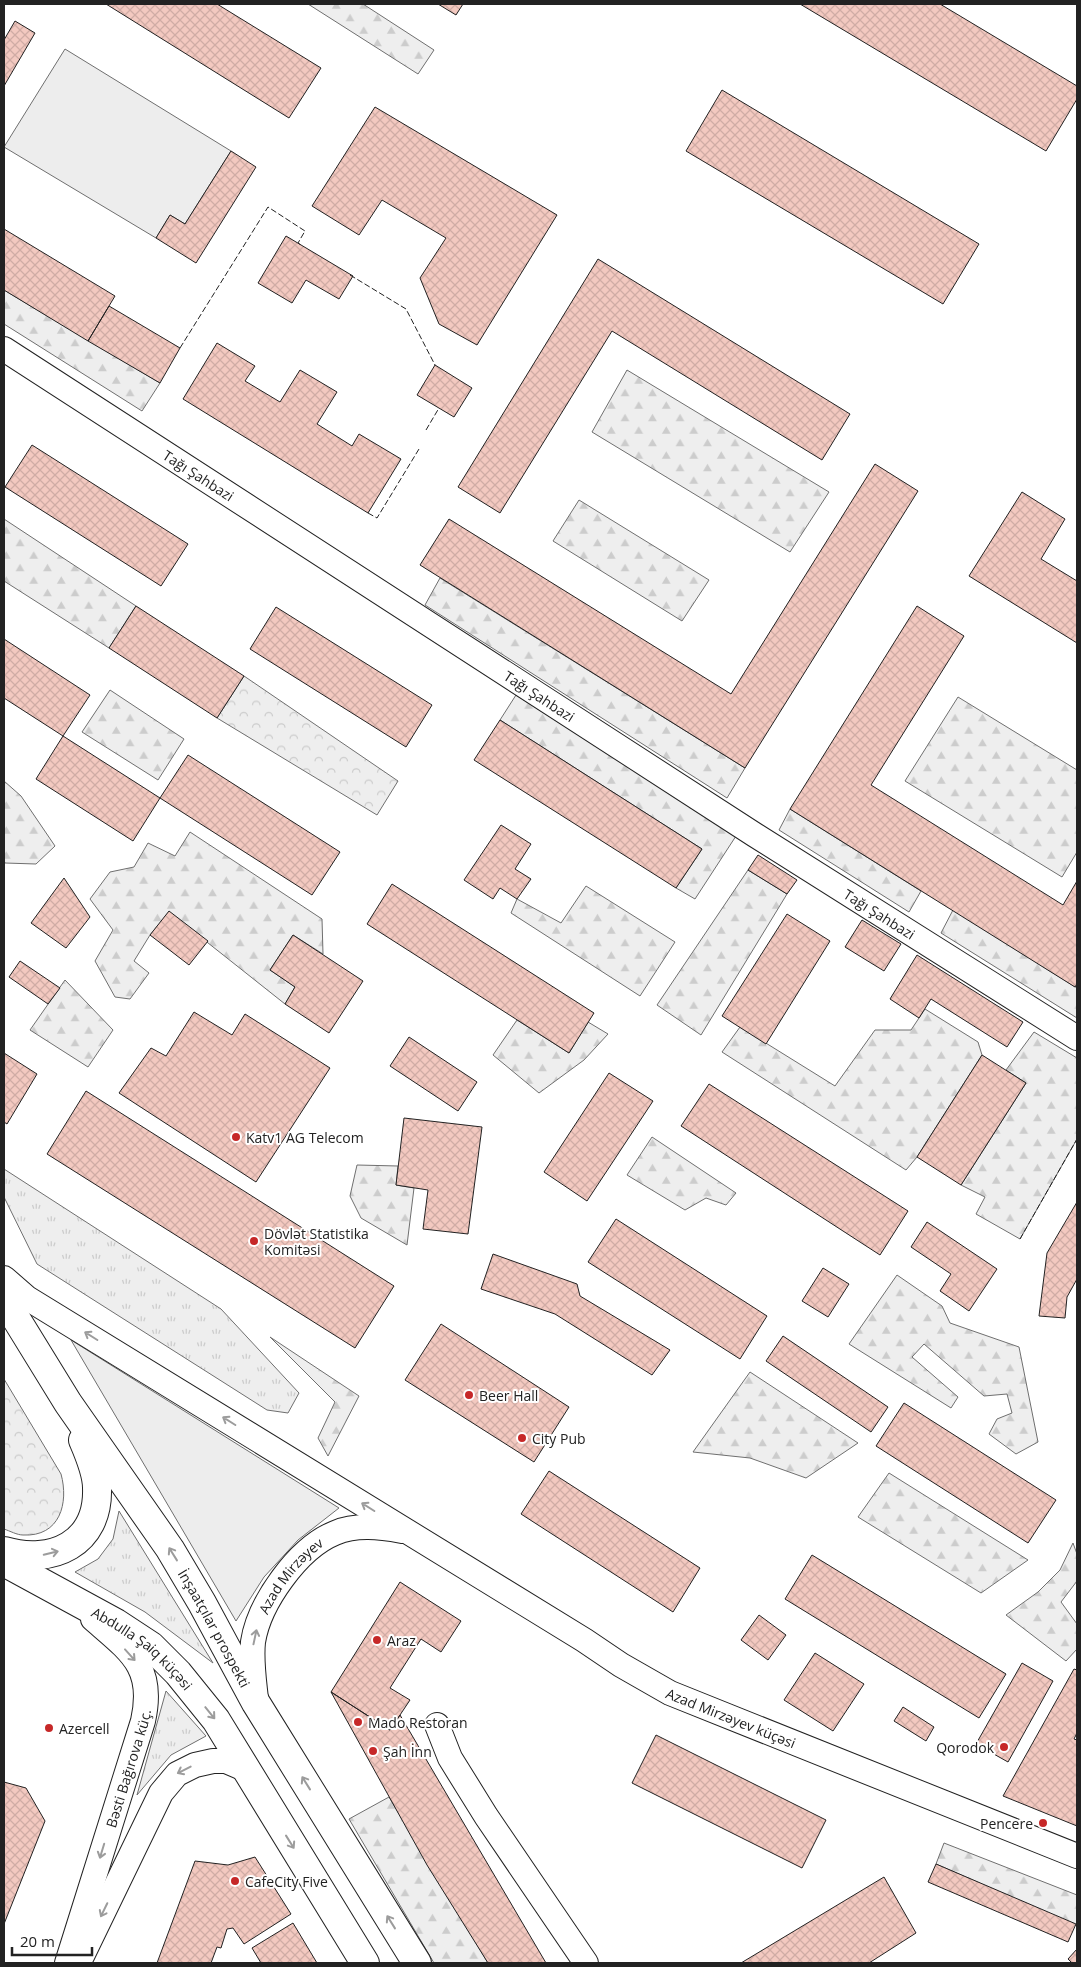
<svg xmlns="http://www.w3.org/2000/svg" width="1081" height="1967" font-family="'Open Sans',sans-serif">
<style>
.grass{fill:url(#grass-tufts);stroke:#6f6f6f}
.forest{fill:url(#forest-firs);stroke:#6f6f6f}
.park{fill:url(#park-crowns);stroke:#6f6f6f}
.parking{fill:#ededed;stroke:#6f6f6f}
.building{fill:url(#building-cross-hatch);stroke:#222}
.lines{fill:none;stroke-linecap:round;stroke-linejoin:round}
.minor-casing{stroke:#222;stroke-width:26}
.primary-casing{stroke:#222;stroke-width:30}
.minor{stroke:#fff;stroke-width:24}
.primary{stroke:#fff;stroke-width:28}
.fence{stroke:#222;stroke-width:1;stroke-dasharray:6 2.5;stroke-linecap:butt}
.oneway{stroke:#9c9c9c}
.poi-dot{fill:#c62828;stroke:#fff;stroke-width:2}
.labels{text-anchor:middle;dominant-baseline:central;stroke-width:4;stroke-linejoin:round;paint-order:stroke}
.street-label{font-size:14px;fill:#222;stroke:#fff}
.poi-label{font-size:14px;fill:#222;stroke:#fff;text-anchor:start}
</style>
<defs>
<pattern id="grass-tufts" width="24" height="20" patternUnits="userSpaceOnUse" patternTransform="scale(1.25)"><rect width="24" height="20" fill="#eee"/><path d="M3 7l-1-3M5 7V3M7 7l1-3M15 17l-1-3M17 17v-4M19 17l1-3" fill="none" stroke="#ccc"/></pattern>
<pattern id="forest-firs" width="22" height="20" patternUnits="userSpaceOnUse" patternTransform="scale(1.25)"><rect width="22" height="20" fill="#eee"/><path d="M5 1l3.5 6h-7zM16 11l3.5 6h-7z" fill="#ccc"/></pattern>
<pattern id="park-crowns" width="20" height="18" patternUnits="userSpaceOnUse" patternTransform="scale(1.25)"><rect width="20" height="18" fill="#eee"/><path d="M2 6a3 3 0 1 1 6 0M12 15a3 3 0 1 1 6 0" fill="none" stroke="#ccc"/></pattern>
<pattern id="building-cross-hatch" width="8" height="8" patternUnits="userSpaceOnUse" patternTransform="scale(1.25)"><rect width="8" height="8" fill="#f3c9c0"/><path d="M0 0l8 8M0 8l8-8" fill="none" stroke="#d0aca5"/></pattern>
</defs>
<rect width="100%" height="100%" fill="#fff"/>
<path class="grass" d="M 4,1169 L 221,1309 L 299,1393 L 288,1413 L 267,1410 L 37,1264 L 4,1197 Z
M 119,1511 L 213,1663 L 145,1612 L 75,1572 L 98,1559 L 113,1539 Z
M 166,1691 L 206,1736 L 171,1755 L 137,1795 Z"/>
<path class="forest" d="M 308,4 L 363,4 L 434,50 L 418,74 Z
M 4,290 L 160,383 L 142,411 L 4,324 Z
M 627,370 L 829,492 L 790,552 L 592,432 Z
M 579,500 L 709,580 L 682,621 L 553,541 Z
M 4,519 L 136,606 L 109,648 L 4,581 Z
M 440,578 L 745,768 L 727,798 L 425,605 Z
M 110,690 L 184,739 L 158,780 L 82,732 Z
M 516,695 L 736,836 L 695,899 L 676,888 L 702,849 L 500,720 Z
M 958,697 L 1077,770 L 1077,852 L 1062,877 L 905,781 Z
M 4,781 L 21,796 L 55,846 L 36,864 L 5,863 L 4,861 Z
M 790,809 L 921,891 L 909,912 L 779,830 Z
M 190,832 L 322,919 L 323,954 L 293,935 L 270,970 L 295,987 L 285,1004 L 169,912 L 150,935 L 134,961 L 149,973 L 130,999 L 115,997 L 95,961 L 113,930 L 90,899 L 110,872 L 134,867 L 148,843 L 175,856 Z
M 748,870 L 787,894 L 701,1035 L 657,1005 Z
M 586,886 L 675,942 L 640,996 L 511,913 L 517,899 L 561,923 Z
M 953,910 L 1077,988 L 1077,1018 L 941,933 Z
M 65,980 L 113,1030 L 88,1067 L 30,1030 Z
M 925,1009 L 978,1042 L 982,1055 L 917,1157 L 906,1170 L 722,1052 L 740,1027 L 835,1086 L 875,1030 L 911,1030 Z
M 517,1020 L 569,1053 L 588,1022 L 608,1034 L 584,1060 L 539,1093 L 493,1055 Z
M 1034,1032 L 1077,1058 L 1077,1139 L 1020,1239 L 976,1214 L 985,1197 L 961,1185 L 1026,1083 L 1006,1070 Z
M 652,1137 L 736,1193 L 726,1205 L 706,1198 L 685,1210 L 627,1175 Z
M 357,1165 L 398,1166 L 396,1185 L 414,1188 L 407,1245 L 361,1218 L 350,1196 Z
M 897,1275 L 942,1306 L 950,1323 L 1019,1347 L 1038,1442 L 1016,1454 L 989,1434 L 997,1419 L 1012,1413 L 1007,1394 L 984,1396 L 924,1344 L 912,1357 L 958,1397 L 951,1408 L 849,1344 Z
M 270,1337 L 359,1396 L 328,1456 L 318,1438 L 335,1402 Z
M 750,1372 L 858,1443 L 806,1478 L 750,1458 L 693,1452 Z
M 889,1473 L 1028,1560 L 981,1593 L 858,1517 Z
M 1073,1543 L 1077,1554 L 1077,1581 L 1061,1602 L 1077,1624 L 1077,1649 L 1066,1661 L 1006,1615 L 1038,1592 L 1060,1570 Z
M 389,1797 L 488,1963 L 434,1963 L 349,1819 Z
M 944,1843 L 1077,1895 L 1077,1926 L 936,1864 Z"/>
<path class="park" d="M 244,676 L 398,781 L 377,815 L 217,718 Z
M 4,1379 L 61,1474 C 69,1503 60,1537 23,1535 C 17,1535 10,1531 4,1529 Z"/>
<path class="parking" d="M 65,49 L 231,151 L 185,224 L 170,215 L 156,238 L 4,147 Z
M 71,1340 L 339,1508 L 298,1540 L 264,1577 L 236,1621 Z"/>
<path class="building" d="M 106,4 L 217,4 L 321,68 L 289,118 Z
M 438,4 L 463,4 L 456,15 Z
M 800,4 L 940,4 L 1077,86 L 1077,99 L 1046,151 Z
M 15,21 L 35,33 L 4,86 L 4,40 Z
M 722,90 L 979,244 L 943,304 L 686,151 Z
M 375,107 L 557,215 L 477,345 L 439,324 L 420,278 L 446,238 L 382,200 L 359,235 L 312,206 Z
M 231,151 L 256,167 L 196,263 L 156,238 L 170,215 L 185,224 Z
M 4,229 L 115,296 L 88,341 L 4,290 Z
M 286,236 L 353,276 L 339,299 L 306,280 L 292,303 L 258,283 Z
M 598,259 L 850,414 L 822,460 L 612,331 L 500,513 L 458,487 Z
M 109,306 L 180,348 L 160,383 L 88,341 Z
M 217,343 L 255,366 L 245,381 L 280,402 L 300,370 L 337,392 L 317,424 L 352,446 L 359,434 L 401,459 L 368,513 L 183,399 Z
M 435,365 L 472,388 L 454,417 L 417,395 Z
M 32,445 L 188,544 L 161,586 L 5,487 Z
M 875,464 L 918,491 L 745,768 L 420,565 L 449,519 L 731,694 Z
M 1022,492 L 1065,519 L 1041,559 L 1077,581 L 1077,643 L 969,576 Z
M 136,606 L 244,676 L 217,718 L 109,648 Z
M 917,606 L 964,636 L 871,785 L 1063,905 L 1077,881 L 1077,984 L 1075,987 L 790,809 Z
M 276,607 L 432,705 L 406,747 L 250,649 Z
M 4,639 L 90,695 L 63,736 L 4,698 Z
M 500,720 L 702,849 L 676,888 L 474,760 Z
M 63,736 L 160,798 L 133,841 L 36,779 Z
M 188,755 L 340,852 L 312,895 L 160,798 Z
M 501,825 L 531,844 L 515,869 L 531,879 L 517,899 L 500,888 L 493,899 L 464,880 Z
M 758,855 L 797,880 L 787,894 L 748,870 Z
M 64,878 L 90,917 L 66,948 L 31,923 Z
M 392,884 L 594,1013 L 569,1053 L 367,924 Z
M 169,911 L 208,941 L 189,965 L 150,935 Z
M 787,914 L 830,941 L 766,1044 L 722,1016 Z
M 862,920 L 901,944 L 884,971 L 845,947 Z
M 293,935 L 363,981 L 329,1033 L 285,1004 L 295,987 L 270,970 Z
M 917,955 L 1023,1022 L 1007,1047 L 931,999 L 919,1018 L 890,999 Z
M 20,961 L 60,988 L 48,1004 L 9,977 Z
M 194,1012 L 232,1035 L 245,1014 L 330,1068 L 256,1182 L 119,1093 L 151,1048 L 166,1056 Z
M 409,1037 L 477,1082 L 458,1111 L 390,1066 Z
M 4,1053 L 37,1074 L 7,1124 L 4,1122 Z
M 982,1055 L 1026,1083 L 961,1185 L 917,1157 Z
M 609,1073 L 653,1101 L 587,1201 L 544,1172 Z
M 709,1084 L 908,1211 L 880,1255 L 681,1126 Z
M 86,1091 L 394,1286 L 355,1348 L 47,1154 Z
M 404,1118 L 482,1127 L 468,1234 L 423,1229 L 428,1190 L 396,1185 Z
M 1077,1202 L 1077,1279 L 1067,1297 L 1065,1318 L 1039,1316 L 1047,1253 Z
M 616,1219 L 767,1316 L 740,1359 L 588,1262 Z
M 927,1222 L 997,1269 L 969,1311 L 940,1291 L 951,1274 L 911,1247 Z
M 493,1254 L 577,1284 L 580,1296 L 670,1350 L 652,1375 L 555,1314 L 481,1289 Z
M 823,1268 L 849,1284 L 828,1317 L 802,1301 Z
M 441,1324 L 569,1407 L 534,1462 L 405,1380 Z
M 783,1336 L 888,1407 L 871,1432 L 766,1361 Z
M 904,1403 L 1056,1500 L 1028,1543 L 876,1446 Z
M 549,1471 L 700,1568 L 673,1612 L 521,1514 Z
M 812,1555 L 1006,1674 L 979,1718 L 785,1599 Z
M 400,1582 L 461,1621 L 441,1652 L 421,1639 L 390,1688 L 410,1700 L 390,1730 L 331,1692 Z
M 759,1615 L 786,1635 L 768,1660 L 741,1640 Z
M 815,1653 L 864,1684 L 833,1731 L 784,1700 Z
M 1022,1663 L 1053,1681 L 1008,1762 L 976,1744 Z
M 1074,1669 L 1077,1670 L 1077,1733 L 1074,1739 L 1077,1740 L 1077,1826 L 1003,1796 Z
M 331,1692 L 390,1730 L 400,1715 L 546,1963 L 488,1963 L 427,1865 Z
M 903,1707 L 934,1727 L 926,1741 L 894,1721 Z
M 656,1735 L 826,1820 L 802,1868 L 632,1783 Z
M 4,1782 L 26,1788 L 45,1821 L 4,1924 Z
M 255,1857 L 291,1914 L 244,1944 L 233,1928 L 227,1929 L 221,1948 L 217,1947 L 211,1963 L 157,1963 L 195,1861 L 228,1865 Z
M 936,1864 L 1076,1924 L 1068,1942 L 928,1882 Z
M 884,1877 L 916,1933 L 869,1963 L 741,1963 Z
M 293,1923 L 317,1963 L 261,1963 L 252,1948 Z
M 1077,1949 L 1077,1963 L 1072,1963 L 1068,1959 Z"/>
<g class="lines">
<g class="minor-casing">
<g id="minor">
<path id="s1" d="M 4,349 L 755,835 L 1077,1038"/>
<path id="s2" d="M 4,1278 L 27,1298 L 584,1640 L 621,1665 L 670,1693 L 1077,1856"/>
<path id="s3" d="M 256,1699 C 254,1680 251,1661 253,1642 C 259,1603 298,1548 335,1533 C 356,1524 380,1527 402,1531"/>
<path d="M 437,1725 L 450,1758 L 486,1816 L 586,1963"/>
<path d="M 82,1956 L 161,1793 L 177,1774 L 195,1765 L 213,1761 L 226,1761 L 247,1770"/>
<path id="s4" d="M 67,1963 L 143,1721 C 155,1667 131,1652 93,1619"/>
</g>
</g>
<g class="primary-casing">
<g id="primary">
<path id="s5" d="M 4,1299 L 68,1403 L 170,1549 L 202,1603 L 256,1703 L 417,1963"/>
<path d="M 4,1551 C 52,1565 99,1544 97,1488 C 97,1472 89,1454 83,1440"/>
<path id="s6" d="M 4,1562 L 116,1623 L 151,1646 L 178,1673 L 216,1720 L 365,1963"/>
</g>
</g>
<use href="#minor" class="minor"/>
<use href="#primary" class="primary"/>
<path class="fence" d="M 350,275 L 406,309 L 435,365
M 180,348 L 268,207 L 305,231 L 298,243 L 301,245
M 426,430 L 439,408
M 368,513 L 377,518 L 419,449
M 1020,1239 L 1077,1139"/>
</g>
<defs><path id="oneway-shaft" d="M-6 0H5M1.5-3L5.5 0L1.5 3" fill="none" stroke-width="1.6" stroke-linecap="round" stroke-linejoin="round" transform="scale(1.25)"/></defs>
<g class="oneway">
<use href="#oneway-shaft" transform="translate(91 1336) rotate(-148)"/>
<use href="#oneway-shaft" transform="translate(229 1421) rotate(-148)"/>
<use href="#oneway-shaft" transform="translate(368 1507) rotate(-148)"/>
<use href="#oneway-shaft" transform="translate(51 1553) rotate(-14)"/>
<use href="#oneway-shaft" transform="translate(173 1554) rotate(-122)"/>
<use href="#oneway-shaft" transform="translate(255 1637) rotate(-78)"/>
<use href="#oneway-shaft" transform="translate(130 1655) rotate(48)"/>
<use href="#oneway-shaft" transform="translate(210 1713) rotate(51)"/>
<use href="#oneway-shaft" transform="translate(184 1770) rotate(153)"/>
<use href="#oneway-shaft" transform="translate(306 1783) rotate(-122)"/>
<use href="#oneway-shaft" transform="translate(290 1842) rotate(58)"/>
<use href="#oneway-shaft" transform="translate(102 1851) rotate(107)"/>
<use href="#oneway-shaft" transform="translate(104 1910) rotate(116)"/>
<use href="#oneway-shaft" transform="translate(391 1922) rotate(-122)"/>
</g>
<g class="poi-dot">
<circle cx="236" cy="1137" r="5"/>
<circle cx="254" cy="1241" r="5"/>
<circle cx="469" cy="1395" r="5"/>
<circle cx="522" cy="1438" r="5"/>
<circle cx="377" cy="1640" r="5"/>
<circle cx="358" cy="1722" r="5"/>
<circle cx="49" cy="1728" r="5"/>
<circle cx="1004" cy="1747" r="5"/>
<circle cx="373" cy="1751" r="5"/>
<circle cx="1043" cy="1823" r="5"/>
<circle cx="235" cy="1881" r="5"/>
</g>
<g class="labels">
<g class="street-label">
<text stroke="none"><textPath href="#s1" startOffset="232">Tağı Şahbazi</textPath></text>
<text stroke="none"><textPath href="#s1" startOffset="638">Tağı Şahbazi</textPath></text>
<text stroke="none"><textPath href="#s1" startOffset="1042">Tağı Şahbazi</textPath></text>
<text stroke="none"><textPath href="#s3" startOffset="135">Azad Mirzəyev</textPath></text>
<text stroke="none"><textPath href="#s5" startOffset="391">İnşaatçılar prospekti</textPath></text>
<text stroke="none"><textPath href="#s6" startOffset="164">Abdulla Şaiq küçəsi</textPath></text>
<text stroke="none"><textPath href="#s2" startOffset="851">Azad Mirzəyev küçəsi</textPath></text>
<text stroke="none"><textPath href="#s4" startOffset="204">Bəsti Bağırova küç.</textPath></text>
</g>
<g class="poi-label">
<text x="246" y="1137">Katv1 AG Telecom</text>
<text x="264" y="1233">Dövlət Statistika<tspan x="264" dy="16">Komitəsi</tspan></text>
<text x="479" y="1395">Beer Hall</text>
<text x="532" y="1438">City Pub</text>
<text x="387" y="1640">Araz</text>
<text x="368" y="1722">Mado Restoran</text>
<text x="59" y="1728">Azercell</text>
<text x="994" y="1747" text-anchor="end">Qorodok</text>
<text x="383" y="1751">Şah İnn</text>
<text x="1033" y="1823" text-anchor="end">Pencere</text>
<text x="245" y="1881">CafeCity Five</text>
</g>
</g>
<rect width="1081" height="1967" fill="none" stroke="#222222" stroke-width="10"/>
<path d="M12 1947v8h80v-8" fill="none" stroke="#222222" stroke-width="2.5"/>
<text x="20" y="1947" font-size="15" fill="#222222" stroke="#ffffff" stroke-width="4" paint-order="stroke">20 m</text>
</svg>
